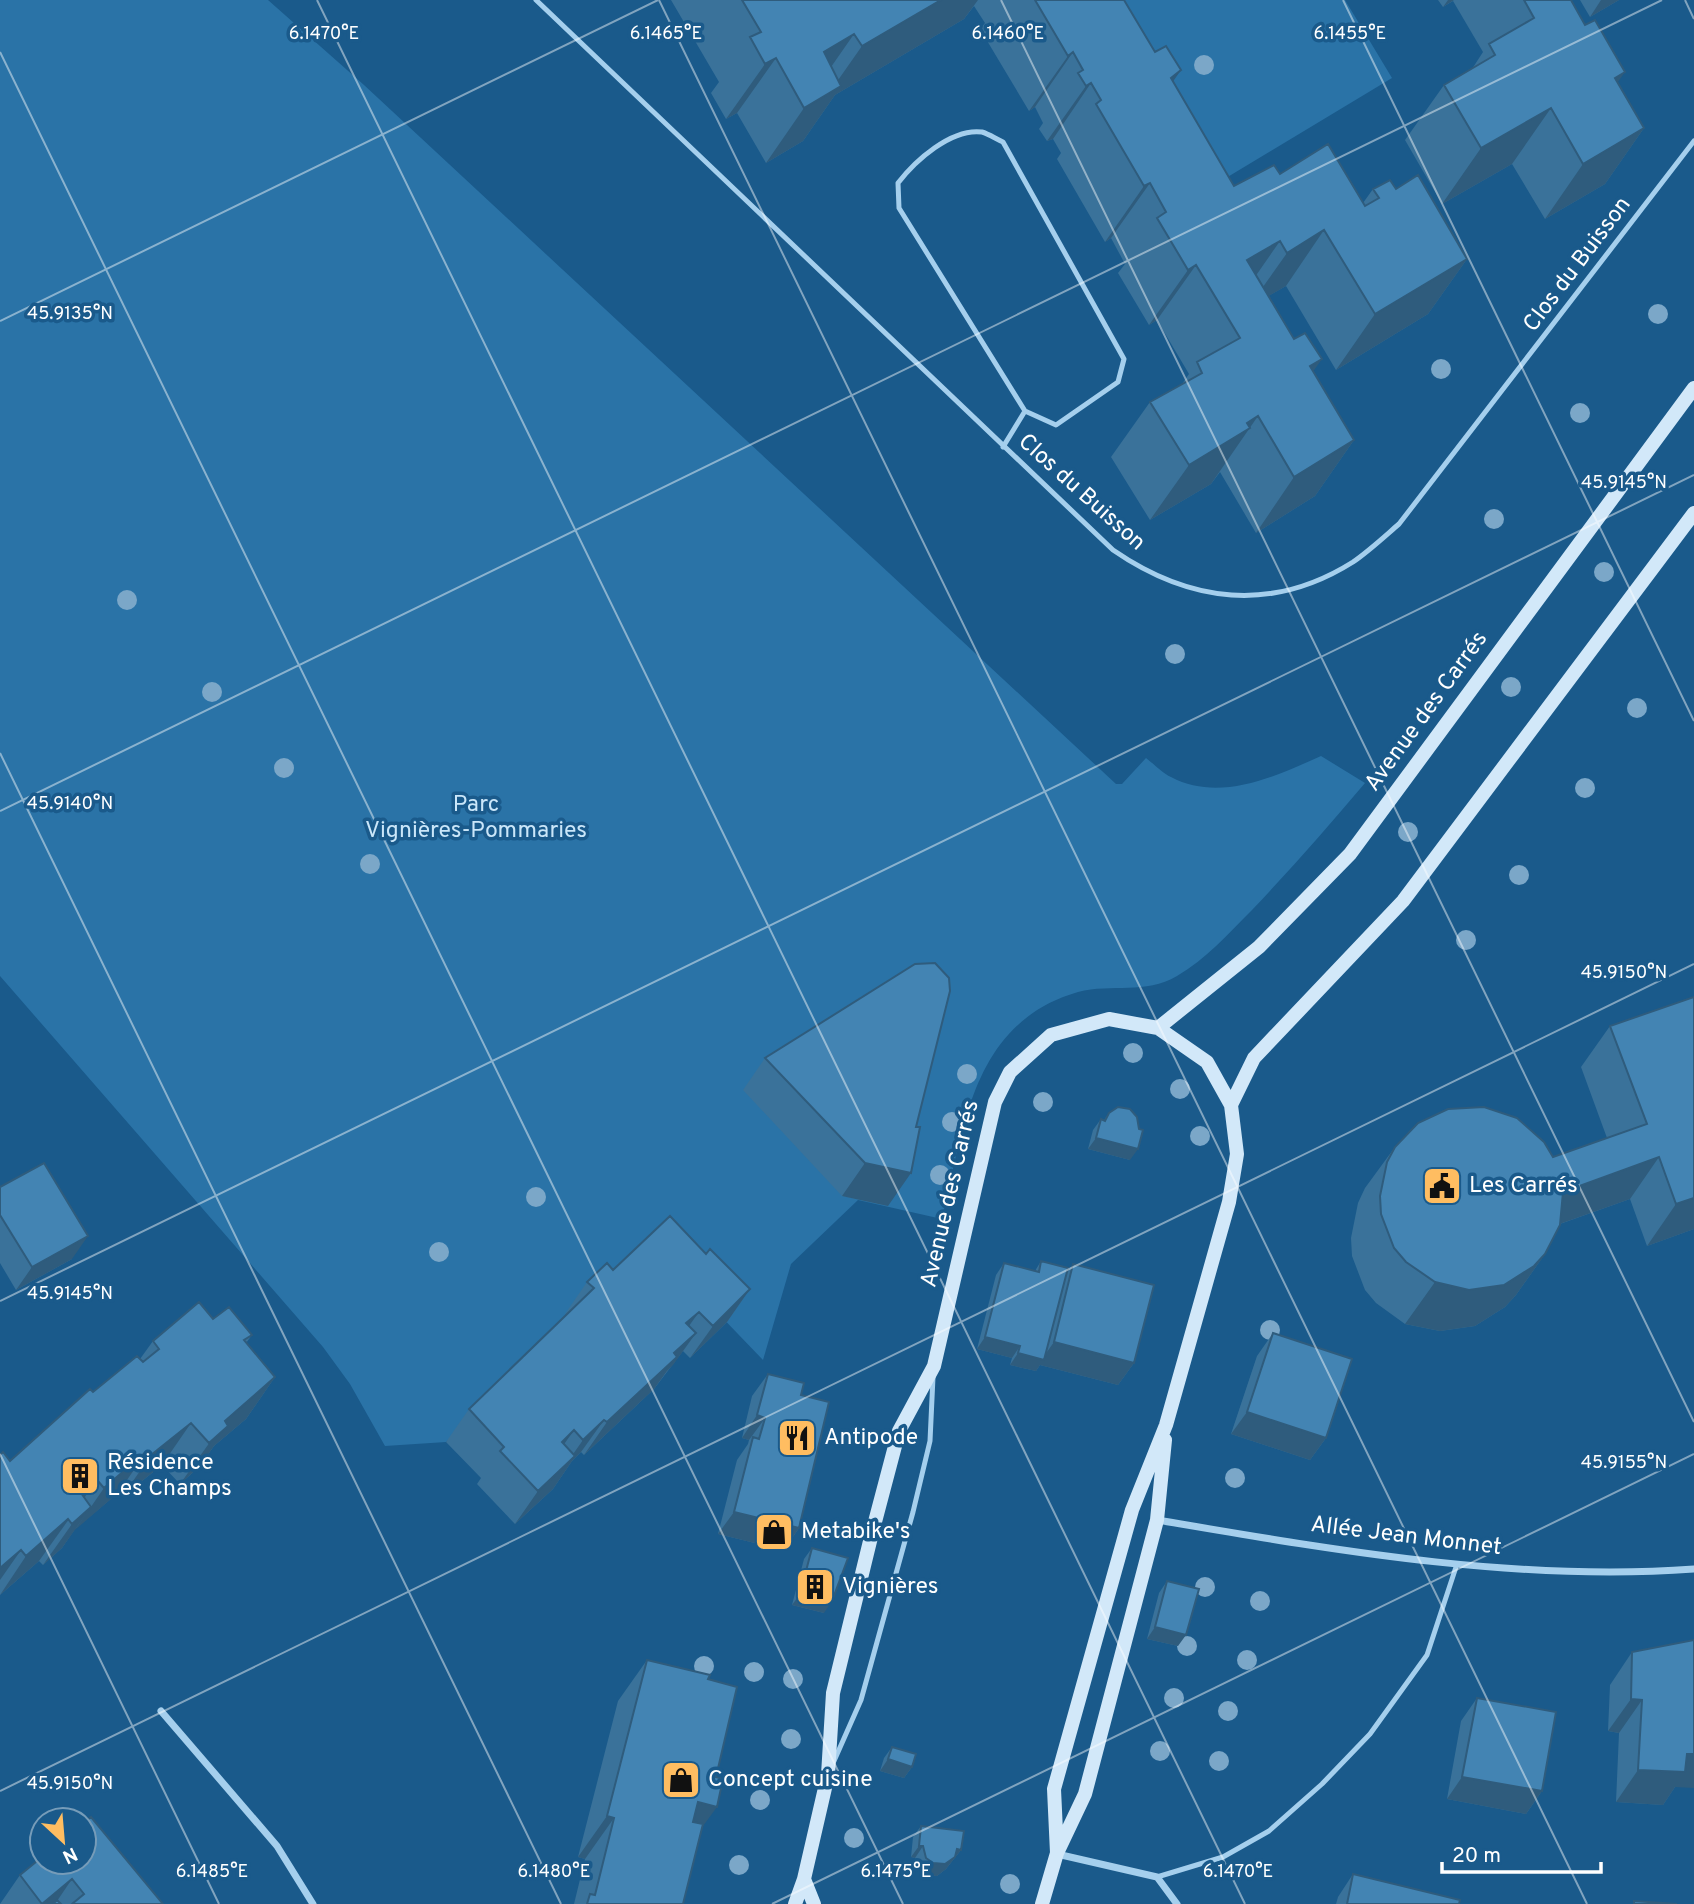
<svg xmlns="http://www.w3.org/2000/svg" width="1694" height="1904" font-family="Overpass,sans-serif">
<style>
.green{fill:#2a73a7}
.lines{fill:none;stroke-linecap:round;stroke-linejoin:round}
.lane{stroke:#a5cfed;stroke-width:5}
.street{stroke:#a5cfed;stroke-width:7}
.secondary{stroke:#d2e8f9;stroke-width:14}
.tree{fill:#7ba7c8}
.wall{fill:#3a729a}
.shaded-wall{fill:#2f5c7d}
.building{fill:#4384b3;stroke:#2f5c7d;stroke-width:2}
.ticks{fill:none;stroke:#fff;stroke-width:2;stroke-opacity:0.45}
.labels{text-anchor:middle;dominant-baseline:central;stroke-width:7;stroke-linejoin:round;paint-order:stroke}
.street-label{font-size:23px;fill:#fff;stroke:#1a5a8b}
.park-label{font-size:23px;fill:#cae6f9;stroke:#1a5a8b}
.poi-label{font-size:23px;fill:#fff;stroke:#1a5a8b;text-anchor:start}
.ticks-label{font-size:18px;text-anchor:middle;fill:#fff;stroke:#1a5a8b;stroke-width:7;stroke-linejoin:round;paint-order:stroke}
</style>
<rect width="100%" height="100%" fill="#1a5a8b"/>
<path class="green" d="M 0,0 L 268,0 L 364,85 L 1116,784 L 1122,784 L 1146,758 C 1154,764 1162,773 1171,777 C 1220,803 1276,776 1321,756 L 1365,783 C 1328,827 1291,869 1252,910 C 1228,934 1206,959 1177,976 C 1145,995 1112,983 1078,992 C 971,1023 964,1129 942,1219 L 858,1200 L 791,1264 L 763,1360 L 688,1282 L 571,1321 L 446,1442 L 385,1446 L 350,1384 L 323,1347 L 0,976 Z
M 1099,0 L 1345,0 L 1392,78 L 1211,187 Z"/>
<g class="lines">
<path class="lane" d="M 536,0 L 1113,550 C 1190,603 1272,613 1353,562 C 1369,551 1384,537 1399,524 L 1694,141
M 1003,447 L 1025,411 L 899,208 L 898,183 C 915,161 951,128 982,132 C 989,134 996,139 1003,142 L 1124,359 L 1118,382 L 1056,425 L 1025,411
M 834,1761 L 861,1700 L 913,1512 L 930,1441 L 933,1377
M 1157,1877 L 1223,1857 L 1269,1831 L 1322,1784 L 1370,1734 L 1427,1655 L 1456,1567"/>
<path class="street" d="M 1157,1520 C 1335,1550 1513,1582 1694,1569
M 161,1711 L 277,1846 L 313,1904
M 1057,1854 L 1157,1877 L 1177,1904"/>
<path class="secondary" d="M 1158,1028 L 1259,947 L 1350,854 L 1694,388
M 1231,1105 L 1254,1058 L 1403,901 L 1694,513
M 804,1879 L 814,1904
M 795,1904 L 804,1879 L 828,1775 L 833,1693 L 871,1537 L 899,1431 L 934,1366 L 995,1102 L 1010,1072 L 1051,1035 L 1109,1019 L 1158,1028 L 1207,1062 L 1231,1105 L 1237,1154 L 1229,1202 L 1166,1425 L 1132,1510 L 1054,1789 L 1057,1853
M 1042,1904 L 1057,1853 L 1085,1794 L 1157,1520 L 1165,1440"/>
</g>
<g class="tree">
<circle cx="1204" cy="65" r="10"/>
<circle cx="1658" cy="314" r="10"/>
<circle cx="1441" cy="369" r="10"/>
<circle cx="1580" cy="413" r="10"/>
<circle cx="1494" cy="519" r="10"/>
<circle cx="1604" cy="572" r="10"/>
<circle cx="127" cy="600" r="10"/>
<circle cx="1175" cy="654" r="10"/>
<circle cx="1511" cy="687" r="10"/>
<circle cx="212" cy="692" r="10"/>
<circle cx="1637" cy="708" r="10"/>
<circle cx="284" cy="768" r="10"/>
<circle cx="1585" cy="788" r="10"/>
<circle cx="1408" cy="832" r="10"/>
<circle cx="370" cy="864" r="10"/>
<circle cx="1519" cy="875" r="10"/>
<circle cx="1466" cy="940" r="10"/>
<circle cx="1133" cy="1053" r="10"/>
<circle cx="967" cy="1074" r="10"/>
<circle cx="1180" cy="1089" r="10"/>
<circle cx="1043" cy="1102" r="10"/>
<circle cx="952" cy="1122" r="10"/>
<circle cx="1200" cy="1136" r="10"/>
<circle cx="940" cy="1175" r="10"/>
<circle cx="536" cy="1197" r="10"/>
<circle cx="439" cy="1252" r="10"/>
<circle cx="1270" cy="1330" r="10"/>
<circle cx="1235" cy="1478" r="10"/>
<circle cx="1205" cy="1587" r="10"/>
<circle cx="1260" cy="1601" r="10"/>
<circle cx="1187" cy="1646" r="10"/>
<circle cx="1247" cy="1660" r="10"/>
<circle cx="704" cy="1666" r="10"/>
<circle cx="754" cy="1672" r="10"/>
<circle cx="793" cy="1679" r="10"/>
<circle cx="1174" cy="1698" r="10"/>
<circle cx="1228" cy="1711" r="10"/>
<circle cx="791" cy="1739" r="10"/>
<circle cx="1160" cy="1751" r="10"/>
<circle cx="1219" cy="1761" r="10"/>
<circle cx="760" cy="1800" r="10"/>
<circle cx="854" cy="1838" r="10"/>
<circle cx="739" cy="1865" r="10"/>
<circle cx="1010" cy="1884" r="10"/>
</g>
<path class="wall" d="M 671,0 L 1124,0 L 1234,186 L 1280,174 L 1363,203 L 1373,189 L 1396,189 L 1467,259 L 1428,314 L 1336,370 L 1286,286 L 1268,296 L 1354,440 L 1315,496 L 1256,533 L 1220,472 L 1211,484 L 1150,520 L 1111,457 L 1150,402 L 1182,384 L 1189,374 L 1157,320 L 1149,325 L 1118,273 L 1125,264 L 1111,238 L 1105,242 L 1057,159 L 1061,153 L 1053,139 L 1047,141 L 1039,129 L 1043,123 L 1035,107 L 1029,111 L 980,29 L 985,23 L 974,6 L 964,19 L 835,95 L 803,141 L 766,163 L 737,113 L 726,119 L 711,93 L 719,82 Z
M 1438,0 L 1571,0 L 1644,128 L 1605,184 L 1545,219 L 1512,164 L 1442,204 L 1405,140 L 1444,85 L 1472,69 L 1483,52 L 1453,1 L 1443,7 Z
M 1580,0 L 1619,0 L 1590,17 Z
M 915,964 L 888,1206 L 842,1196 L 743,1090 L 765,1058 Z
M 1694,998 L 1694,1229 L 1647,1246 L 1630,1199 L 1560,1224 L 1545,1254 L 1516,1295 L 1505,1307 L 1475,1326 L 1440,1331 L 1405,1324 L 1376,1303 L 1365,1290 L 1352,1256 L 1351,1238 L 1358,1203 L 1365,1188 L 1395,1147 L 1553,1157 L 1607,1138 L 1581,1067 L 1610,1026 Z
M 1109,1113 L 1130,1160 L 1088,1149 L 1093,1130 L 1101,1119 L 1104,1120 Z
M 0,1187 L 72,1259 L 16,1290 L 0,1263 Z
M 706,1254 L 750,1289 L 727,1322 L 690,1358 L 683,1351 L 654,1389 L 584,1455 L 581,1452 L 572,1461 L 553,1489 L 515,1524 L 477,1484 L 481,1478 L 446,1442 L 469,1409 L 566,1316 L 565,1314 L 587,1282 L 613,1270 Z
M 1041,1261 L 1066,1274 L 1073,1264 L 1134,1363 L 1118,1385 L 1040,1365 L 1036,1371 L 1010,1365 L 1012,1358 L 977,1349 L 996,1275 L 1004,1263 L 1035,1271 Z
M 213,1319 L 252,1335 L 246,1343 L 275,1377 L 246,1419 L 214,1446 L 199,1467 L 180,1484 L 162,1465 L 122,1497 L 118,1493 L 75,1529 L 62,1548 L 43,1565 L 39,1561 L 0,1595 L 0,1455 L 10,1461 L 93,1392 L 140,1359 L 153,1341 Z
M 1273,1333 L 1326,1438 L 1310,1460 L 1231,1434 L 1257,1356 Z
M 768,1374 L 801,1395 L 799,1528 L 784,1550 L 718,1534 L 737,1460 L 748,1444 L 749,1440 L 742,1438 L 752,1396 Z
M 812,1548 L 824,1613 L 792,1605 L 804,1559 Z
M 1167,1581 L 1178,1646 L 1147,1639 L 1159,1593 Z
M 1632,1652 L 1675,1787 L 1663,1805 L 1616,1802 L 1619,1733 L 1608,1731 L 1610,1685 Z
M 647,1660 L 708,1679 L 702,1827 L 683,1904 L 574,1904 L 585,1859 L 578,1857 L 618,1701 Z
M 1477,1698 L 1542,1791 L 1526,1814 L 1447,1799 L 1461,1721 Z
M 892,1747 L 912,1767 L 904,1778 L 880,1771 L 884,1758 Z
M 921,1826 L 961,1850 L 946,1869 L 937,1876 L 925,1875 L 918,1870 L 915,1858 L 911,1857 L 913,1837 Z
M 42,1857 L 163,1904 L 0,1904 L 20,1875 Z
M 1353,1874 L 1459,1904 L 1336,1904 L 1338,1897 Z"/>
<path class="shaded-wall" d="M 941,0 L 978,0 L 964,19 L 835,95 L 803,141 L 766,163 L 804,108 L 829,93 L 862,46 Z
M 1448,0 L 1454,0 L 1443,7 Z
M 1601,0 L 1619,0 L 1590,17 Z
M 854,34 L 815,90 L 824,52 Z
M 1073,52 L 1035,107 L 1029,111 L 1068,56 Z
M 776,58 L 737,113 L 726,119 L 765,64 Z
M 1181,70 L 1142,126 L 1171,78 Z
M 1625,72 L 1586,127 L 1615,78 Z
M 1091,83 L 1053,139 L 1047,141 L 1086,86 Z
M 1551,108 L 1512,164 L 1442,204 L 1481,148 Z
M 1644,128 L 1605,184 L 1545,219 L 1583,164 Z
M 1150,183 L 1111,238 L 1105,242 L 1144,186 Z
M 1324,230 L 1286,286 L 1248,308 L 1287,253 Z
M 1280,241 L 1241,297 L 1247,260 Z
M 1467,259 L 1428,314 L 1336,370 L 1375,314 Z
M 1196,265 L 1157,320 L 1149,325 L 1188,270 Z
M 1322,359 L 1283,414 L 1310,366 Z
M 1258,416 L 1211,484 L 1150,520 L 1189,465 Z
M 1354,440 L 1315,496 L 1256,533 L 1294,477 Z
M 1096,1138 L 1138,1149 L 1130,1160 L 1088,1149 Z
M 1659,1157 L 1630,1199 L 1534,1233 L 1563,1192 Z
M 865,1163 L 911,1173 L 888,1206 L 842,1196 Z
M 1694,1198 L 1694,1229 L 1647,1246 L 1676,1204 Z
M 88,1236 L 72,1259 L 16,1290 L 32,1267 Z
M 1545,1254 L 1516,1295 L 1505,1307 L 1475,1326 L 1440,1331 L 1405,1324 L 1435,1282 Z
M 750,1289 L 727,1322 L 690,1358 L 713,1326 Z
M 699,1312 L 676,1344 L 686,1323 Z
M 696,1333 L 673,1365 L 667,1371 L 654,1389 L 584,1455 L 607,1422 L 674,1353 Z
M 985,1337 L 1020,1346 L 1012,1358 L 977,1349 Z
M 1054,1342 L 1134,1363 L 1118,1385 L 1040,1365 L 1036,1371 L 1010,1365 L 1018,1353 L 1042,1359 Z
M 275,1377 L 246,1419 L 214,1446 L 199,1467 L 180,1484 L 225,1421 Z
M 1247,1412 L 1326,1438 L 1310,1460 L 1231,1434 Z
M 757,1415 L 765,1418 L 749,1440 L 742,1438 Z
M 604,1420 L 581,1452 L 572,1461 L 553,1489 L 515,1524 L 538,1491 L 564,1467 L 583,1440 Z
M 191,1423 L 162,1465 L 122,1497 L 151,1455 Z
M 574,1430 L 551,1463 L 562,1442 Z
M 147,1451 L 118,1493 L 75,1530 L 104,1488 Z
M 97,1480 L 39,1561 L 0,1595 L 26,1556 L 81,1493 Z
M 91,1507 L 62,1548 L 43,1565 L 72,1524 Z
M 734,1512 L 799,1528 L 784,1550 L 718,1534 Z
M 21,1550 L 0,1580 L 0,1568 Z
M 800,1594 L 832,1601 L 824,1613 L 792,1605 Z
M 1155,1627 L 1186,1635 L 1178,1646 L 1147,1639 Z
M 1631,1699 L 1642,1700 L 1619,1733 L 1608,1731 Z
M 1687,1754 L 1694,1754 L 1694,1788 L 1675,1787 L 1663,1805 L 1616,1802 L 1638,1770 Z
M 888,1759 L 912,1767 L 904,1778 L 880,1771 Z
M 1462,1777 L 1542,1791 L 1526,1814 L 1447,1799 Z
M 698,1802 L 717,1807 L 687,1848 L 669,1844 Z
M 607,1816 L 614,1818 L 585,1859 L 578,1857 Z
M 919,1846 L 923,1846 L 915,1858 L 911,1857 Z
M 957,1849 L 961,1850 L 946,1869 L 937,1876 L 925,1875 L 933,1863 Z
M 72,1879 L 55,1904 L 42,1904 Z"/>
<path class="building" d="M 742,0 L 941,0 L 862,46 L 854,34 L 824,52 L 841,86 L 804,108 L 776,58 L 765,64 L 750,37 L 761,32 Z
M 1035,0 L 1124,0 L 1155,52 L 1166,46 L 1181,70 L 1171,78 L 1234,186 L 1274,165 L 1280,174 L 1328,144 L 1365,206 L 1379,198 L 1373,189 L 1390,180 L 1396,189 L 1418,175 L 1467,259 L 1375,314 L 1324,230 L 1287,253 L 1280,241 L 1247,260 L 1294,339 L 1305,333 L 1322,359 L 1310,366 L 1354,440 L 1294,477 L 1258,416 L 1247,423 L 1250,428 L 1189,465 L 1150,402 L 1202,373 L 1197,362 L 1240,338 L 1196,265 L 1188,270 L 1157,218 L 1166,212 L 1150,183 L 1144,186 L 1096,104 L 1101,100 L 1091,83 L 1086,86 L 1078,73 L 1083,70 L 1073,52 L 1068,56 Z
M 1524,0 L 1571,0 L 1585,25 L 1595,20 L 1625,72 L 1615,78 L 1644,128 L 1583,164 L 1551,108 L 1481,148 L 1444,85 L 1495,55 L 1489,44 L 1534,18 Z
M 935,963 L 949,978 L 950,991 L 916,1127 L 920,1127 L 911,1173 L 865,1163 L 765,1058 L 915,964 Z
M 1694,997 L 1694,1198 L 1676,1204 L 1659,1157 L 1563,1192 L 1560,1225 L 1545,1254 L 1534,1266 L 1504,1285 L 1469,1290 L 1435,1282 L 1406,1262 L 1394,1248 L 1381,1214 L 1380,1196 L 1387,1162 L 1395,1147 L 1418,1123 L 1448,1109 L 1484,1107 L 1517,1118 L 1544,1142 L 1553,1157 L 1647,1124 L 1610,1026 Z
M 1118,1107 L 1130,1109 L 1137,1117 L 1139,1129 L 1143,1130 L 1138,1149 L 1096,1138 L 1101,1119 L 1105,1121 L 1109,1113 Z
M 44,1163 L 88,1236 L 32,1267 L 0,1215 L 0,1187 Z
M 670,1216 L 706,1254 L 710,1249 L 750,1289 L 713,1326 L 699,1312 L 686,1323 L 696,1333 L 674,1353 L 677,1357 L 607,1422 L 604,1420 L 583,1440 L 574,1430 L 562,1442 L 575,1456 L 538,1491 L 500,1451 L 504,1447 L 469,1409 L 594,1288 L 587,1282 L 607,1263 L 613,1270 Z
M 1041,1261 L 1068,1268 L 1044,1360 L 1018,1353 L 1020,1346 L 985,1337 L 1004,1263 L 1039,1272 Z
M 1073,1264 L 1154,1285 L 1134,1363 L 1054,1342 Z
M 199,1302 L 213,1319 L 229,1307 L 252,1335 L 244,1340 L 275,1377 L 225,1421 L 228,1426 L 209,1443 L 191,1423 L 151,1455 L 147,1451 L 104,1488 L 97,1480 L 81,1493 L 91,1507 L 72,1524 L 68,1519 L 26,1556 L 21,1550 L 0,1568 L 0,1455 L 3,1452 L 10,1461 L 90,1389 L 93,1392 L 137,1356 L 143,1362 L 159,1349 L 153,1341 Z
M 1273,1333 L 1352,1359 L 1326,1438 L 1247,1412 Z
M 768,1374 L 804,1383 L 801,1395 L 829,1402 L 799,1528 L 734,1512 L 753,1437 L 759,1439 L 765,1418 L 757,1415 Z
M 812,1548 L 848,1558 L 832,1601 L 800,1594 Z
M 1167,1581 L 1199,1589 L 1186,1635 L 1155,1627 Z
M 1694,1640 L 1694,1754 L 1687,1754 L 1685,1772 L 1638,1770 L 1642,1700 L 1631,1699 L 1632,1652 Z
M 647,1660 L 710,1675 L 708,1679 L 737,1687 L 716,1777 L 723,1779 L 717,1807 L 698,1802 L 693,1822 L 703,1824 L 683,1904 L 587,1904 L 590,1894 L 595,1895 L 614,1818 L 607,1816 Z
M 1477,1698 L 1556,1712 L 1542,1791 L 1462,1777 Z
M 892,1747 L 916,1754 L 912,1767 L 888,1759 Z
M 91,1817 L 163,1904 L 72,1904 L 84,1894 L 72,1879 L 42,1904 L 20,1875 L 42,1857 L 42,1862 L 84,1862 L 84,1823 Z
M 921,1826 L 964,1831 L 961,1850 L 957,1849 L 955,1857 L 945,1864 L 933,1863 L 926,1858 L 923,1846 L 919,1846 Z
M 1353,1874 L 1460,1900 L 1459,1904 L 1347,1904 Z
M 57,1900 L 61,1904 L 53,1904 Z
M 1634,1901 L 1677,1904 L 1634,1904 Z"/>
<path class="ticks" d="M 317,0 L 1245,1904M 659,0 L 1587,1904M 1001,0 L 1694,1422M 1343,0 L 1694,721M 1685,0 L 1694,19M 0,52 L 903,1904M 0,321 L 658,0M 0,753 L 561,1904M 0,811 L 1662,0M 0,1301 L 1694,475M 0,1454 L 219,1904M 0,1791 L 1694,964M 772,1904 L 1694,1454"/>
<defs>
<g id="civic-square" transform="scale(2.0125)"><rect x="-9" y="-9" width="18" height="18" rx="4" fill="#ffbd61" stroke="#1a5a8b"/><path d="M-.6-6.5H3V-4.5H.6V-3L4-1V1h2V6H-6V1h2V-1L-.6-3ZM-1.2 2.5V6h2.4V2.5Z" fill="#111"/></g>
<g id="restaurant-square" transform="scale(2.0125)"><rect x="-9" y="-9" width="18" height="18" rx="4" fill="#ffbd61" stroke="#1a5a8b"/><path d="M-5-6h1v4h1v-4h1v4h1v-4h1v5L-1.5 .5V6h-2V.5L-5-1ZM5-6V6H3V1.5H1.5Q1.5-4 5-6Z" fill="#111"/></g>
<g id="building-square" transform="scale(2.0125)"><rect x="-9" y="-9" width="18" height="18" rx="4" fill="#ffbd61" stroke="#1a5a8b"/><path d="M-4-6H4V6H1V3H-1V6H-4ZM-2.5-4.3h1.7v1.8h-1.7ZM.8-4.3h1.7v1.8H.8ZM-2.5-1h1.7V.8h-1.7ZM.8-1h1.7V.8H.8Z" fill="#111"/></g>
<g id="shop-square" transform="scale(2.0125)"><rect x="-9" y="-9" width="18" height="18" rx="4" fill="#ffbd61" stroke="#1a5a8b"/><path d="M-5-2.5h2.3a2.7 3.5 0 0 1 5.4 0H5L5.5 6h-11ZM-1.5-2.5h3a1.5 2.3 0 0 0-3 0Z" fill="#111"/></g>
</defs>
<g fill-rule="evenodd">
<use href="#civic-square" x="1442" y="1186"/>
<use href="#restaurant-square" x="797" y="1438"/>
<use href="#building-square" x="80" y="1476"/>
<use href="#shop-square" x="774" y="1532"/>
<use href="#building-square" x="815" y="1587"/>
<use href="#shop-square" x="681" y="1780"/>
</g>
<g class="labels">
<g class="street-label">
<text transform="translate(1578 265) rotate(-53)">Clos du Buisson</text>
<text transform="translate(1081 493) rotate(42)">Clos du Buisson</text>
<text transform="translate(1427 712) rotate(-54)">Avenue des Carrés</text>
<text transform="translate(951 1194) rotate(-77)">Avenue des Carrés</text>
<text transform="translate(1406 1537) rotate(7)">Allée Jean Monnet</text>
</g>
<g class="park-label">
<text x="476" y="805">Parc<tspan x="476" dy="26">Vignières-Pommaries</tspan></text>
</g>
<g class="poi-label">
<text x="1469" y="1186">Les Carrés</text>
<text x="824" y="1438">Antipode</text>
<text x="107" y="1463">Résidence<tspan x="107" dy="26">Les Champs</tspan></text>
<text x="801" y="1532">Metabike's</text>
<text x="842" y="1587">Vignières</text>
<text x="708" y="1780">Concept cuisine</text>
</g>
</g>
<g class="ticks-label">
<text x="324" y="39">6.1470°E</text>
<text x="666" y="39">6.1465°E</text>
<text x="1350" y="39">6.1455°E</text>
<text x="1008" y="39">6.1460°E</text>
<text x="70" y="319">45.9135°N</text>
<text x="1624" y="488">45.9145°N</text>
<text x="70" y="809">45.9140°N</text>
<text x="1624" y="978">45.9150°N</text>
<text x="70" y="1299">45.9145°N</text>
<text x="1624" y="1468">45.9155°N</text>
<text x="70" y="1789">45.9150°N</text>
<text x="212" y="1877">6.1485°E</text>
<text x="554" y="1877">6.1480°E</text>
<text x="896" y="1877">6.1475°E</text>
<text x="1238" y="1877">6.1470°E</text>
</g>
<g transform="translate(63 1841) rotate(154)"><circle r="33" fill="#1a5a8b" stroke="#769cb9" stroke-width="2"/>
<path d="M0-5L12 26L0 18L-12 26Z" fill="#ffbd61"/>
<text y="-10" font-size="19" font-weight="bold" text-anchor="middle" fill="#ffffff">N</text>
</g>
<path d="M1442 1862v10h159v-10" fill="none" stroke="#ffffff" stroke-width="3.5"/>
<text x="1452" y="1862" font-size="21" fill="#ffffff" stroke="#1a5a8b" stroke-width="5" paint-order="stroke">20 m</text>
</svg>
